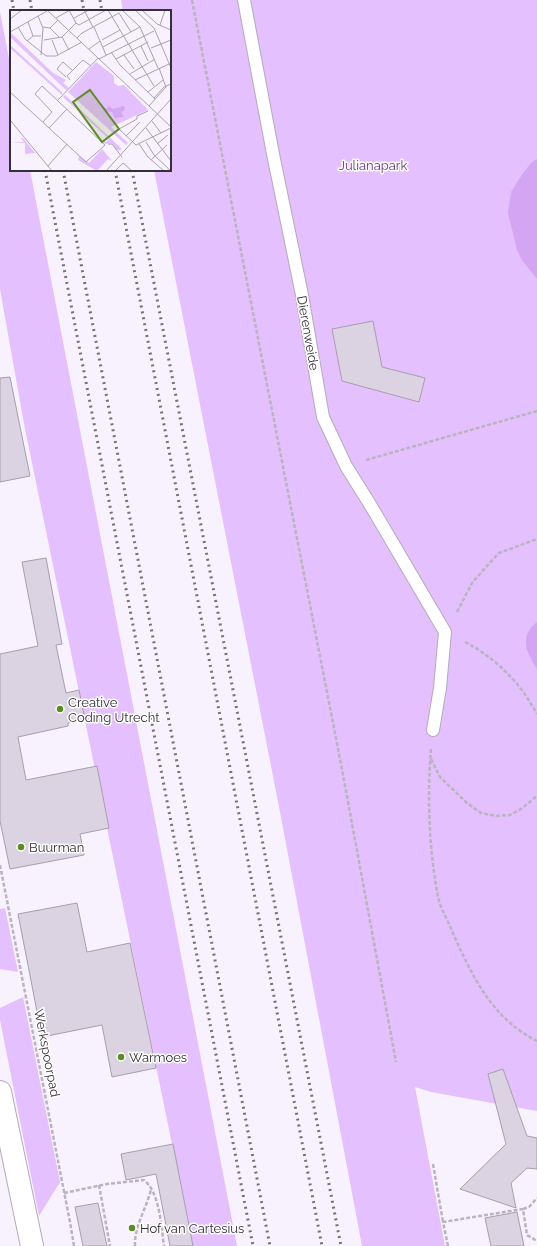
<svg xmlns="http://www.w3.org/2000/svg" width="537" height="1246" font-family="Raleway,sans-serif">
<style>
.green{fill:#e4c0fe}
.water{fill:#d3a5f2}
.building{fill:#dbd2e2;stroke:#a79eae}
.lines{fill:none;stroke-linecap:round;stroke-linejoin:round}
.lane-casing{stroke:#b3abba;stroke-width:14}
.street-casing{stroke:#b3abba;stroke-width:24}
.path{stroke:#bab4bf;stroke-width:2.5;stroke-dasharray:4 2;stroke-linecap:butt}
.lane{stroke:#fff;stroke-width:12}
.street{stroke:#fff;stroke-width:22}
.rail{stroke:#77727b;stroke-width:3;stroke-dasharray:2 4;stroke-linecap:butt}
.poi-dot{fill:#5d8c20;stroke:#fff;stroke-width:1.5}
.labels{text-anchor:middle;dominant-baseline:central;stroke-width:3;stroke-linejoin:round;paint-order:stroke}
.park-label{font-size:13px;fill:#6a328b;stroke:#fff}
.street-label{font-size:13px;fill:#332f36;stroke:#fff}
.poi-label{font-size:13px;fill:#332f36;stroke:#fff;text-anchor:start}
.inset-road{fill:none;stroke:#a9a3ae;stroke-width:1}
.view{fill:#5d8c20;fill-opacity:0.15;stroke:#5d8c20;stroke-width:2}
.inset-edge{fill:none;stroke:#332f36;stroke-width:2}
</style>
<rect width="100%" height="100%" fill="#f8f1fe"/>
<path class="green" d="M 121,0 L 537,0 L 537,1111 L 431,1092 L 415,1087 L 445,1246 L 362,1246 L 280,812 L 154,170 L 170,170 L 170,11 L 123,11 Z
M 0,12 L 11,69 L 11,170 L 30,170 L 237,1246 L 193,1246 L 24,424 L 0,289 Z
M 5,908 L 18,972 L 0,969 L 0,909 Z
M 23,997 L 60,1182 L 39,1216 L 0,1020 L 0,1008 Z"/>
<path class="water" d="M 537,159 L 537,279 L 522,260 L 517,250 L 508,213 L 511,192 L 523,173 L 532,162 Z
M 537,622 L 537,669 C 527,653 518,637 537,622 Z"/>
<path class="building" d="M 373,321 L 382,367 L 425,378 L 419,402 L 342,381 L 332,329 Z
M 10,377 L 30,476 L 0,482 L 0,378 Z
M 46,558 L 62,644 L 56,645 L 66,693 L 79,690 L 85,720 L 68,723 L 68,726 L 18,737 L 26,780 L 97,766 L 109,828 L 80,834 L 84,855 L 10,869 L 0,821 L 0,654 L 38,646 L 22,562 Z
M 77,903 L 87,952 L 130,943 L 156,1068 L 112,1077 L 102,1025 L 42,1037 L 18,914 Z
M 503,1069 L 527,1136 L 537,1138 L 537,1169 L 527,1168 L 511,1183 L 516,1208 L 460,1189 L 506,1144 L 488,1074 Z
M 173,1144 L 193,1246 L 170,1246 L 156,1174 L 126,1180 L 121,1154 Z
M 98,1203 L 107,1246 L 83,1246 L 75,1207 Z
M 517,1212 L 524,1246 L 491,1246 L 485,1218 Z"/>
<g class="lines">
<g class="lane-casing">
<path id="lane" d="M 244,0 L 273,154 L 302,295 L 323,417 L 346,466 L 371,506 L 445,632 L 440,688 L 433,730"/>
</g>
<g class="street-casing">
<path id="street" d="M 0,1092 L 32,1246"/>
</g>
<path class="path" d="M 192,0 L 341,764 L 396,1062
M 366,460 L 537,411
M 457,612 L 472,583 L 486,567 L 499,553 L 537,539
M 465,642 C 487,653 510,673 524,693 C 529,700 533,707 537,714
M 431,749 C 427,796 429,850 438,897 C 440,908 448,920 452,931 C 471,974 492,1019 537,1041
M 431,759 L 440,777 L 467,803 L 481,813 L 496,816 L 510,815 L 521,809 L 537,796
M 0,865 L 70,1222 L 74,1246
M 433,1164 L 443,1222
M 99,1185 L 110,1246
M 64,1193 L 107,1184 L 144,1180 C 160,1193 161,1226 164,1246
M 523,1209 L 529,1207 L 537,1198
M 135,1246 C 134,1226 147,1208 151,1189
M 448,1246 L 443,1222 L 523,1209 L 527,1235 L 537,1241"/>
<use href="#lane" class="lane"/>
<use href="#street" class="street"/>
<path class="rail" d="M 12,0 L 14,11
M 30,0 L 32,11
M 82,0 L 84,11
M 100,0 L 102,11
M 45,170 L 253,1246
M 63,170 L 270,1246
M 115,170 L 322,1246
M 132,170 L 341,1246"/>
</g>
<g class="poi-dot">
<circle cx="60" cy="709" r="4"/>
<circle cx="21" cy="847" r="4"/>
<circle cx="121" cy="1057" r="4"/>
<circle cx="132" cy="1228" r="4"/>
</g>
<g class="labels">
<g class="park-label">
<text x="373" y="165">Julianapark</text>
</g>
<g class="street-label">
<text transform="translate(308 333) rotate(80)">Dierenweide</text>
<text transform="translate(47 1053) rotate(79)">Werkspoorpad</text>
</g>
<g class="poi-label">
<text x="68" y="702">Creative<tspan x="68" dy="15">Coding Utrecht</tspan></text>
<text x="29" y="847">Buurman</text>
<text x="129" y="1057">Warmoes</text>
<text x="140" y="1228">Hof van Cartesius</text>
</g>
</g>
<g transform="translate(10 10)">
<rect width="161" height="161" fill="#f8f1fe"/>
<path d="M 0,22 L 43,63 L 56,70 L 53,73 L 59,78 L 56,80 L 1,28 ZM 0,35 L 52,82 L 52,85 L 0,38 ZM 86,52 L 104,66 L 104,73 L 108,76 L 114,75 L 138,100 L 101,117 L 118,133 L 116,135 L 58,82 ZM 55,85 L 111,138 L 111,140 L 107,140 L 101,133 L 95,134 L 93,131 L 96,132 L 99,129 L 53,87 ZM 11,128 L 13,128 L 25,143 L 15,144 L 15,133 L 0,132 L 14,132 ZM 92,139 L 102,151 L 98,149 L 87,161 L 68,150 L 69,146 L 79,153 Z" fill="#e4c0fe"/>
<path d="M 97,95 L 103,99 L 114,96 L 115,100 L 111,102 L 114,107 L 105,108 L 102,102 L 94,101 L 95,98 L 99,98 Z" fill="#d3a5f2"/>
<path class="inset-road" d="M 37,0 L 139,96M 59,0 L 66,13M 74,0 L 83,17M 98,0 L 131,55M 112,0 L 130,17 L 148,58M 125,0 L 144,18 L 161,58M 132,0 L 147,14 L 161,20M 28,6 L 33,18 L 31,45M 46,8 L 60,0M 64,8 L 79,0M 0,9 L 12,0M 18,12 L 23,26M 66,13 L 69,15 L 96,0M 150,15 L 155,0M 8,17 L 15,29 L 36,46 L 46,46 L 72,32M 33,17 L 40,18 L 48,10M 84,17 L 96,45M 40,18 L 50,28M 0,22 L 37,1M 52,27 L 59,40M 67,28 L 72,23 L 109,3 L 121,22M 34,30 L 52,27 L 66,13M 42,30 L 48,45M 92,30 L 110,20M 17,31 L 23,26 L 31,26M 131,36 L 138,51M 93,37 L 130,17M 141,38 L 161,30M 79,39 L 90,31M 101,42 L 110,55 L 145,89M 114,45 L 124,59M 89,49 L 144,21M 106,49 L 138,32M 131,55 L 144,76M 149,58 L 156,77M 47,59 L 53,52 L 62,60M 47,59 L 56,67M 120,64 L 145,49M 60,70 L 57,66 L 73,50 L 81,56M 125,70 L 161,53M 0,82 L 76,152 L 95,135 L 32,76 L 25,84 L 42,102 L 33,112M 138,82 L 153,70M 144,88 L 154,77 L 161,74M 48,90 L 88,48M 138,95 L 161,117M 139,96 L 156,77M 127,109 L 109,119 L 126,135 L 161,118M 127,109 L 127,106 L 138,101M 0,110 L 42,161M 142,111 L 151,123M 39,118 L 57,99M 136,118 L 161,151M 116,126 L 130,112M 136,132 L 144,145 L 161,161M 98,134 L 102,134 L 112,147M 129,134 L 138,147 L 154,161M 147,134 L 158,125M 141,150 L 157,135M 38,156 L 57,134M 96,161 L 161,89M 105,161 L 113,153 L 122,161"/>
<path class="view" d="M 80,80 L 109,119 L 92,132 L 63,92 Z"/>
<rect width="161" height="161" class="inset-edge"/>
</g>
</svg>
